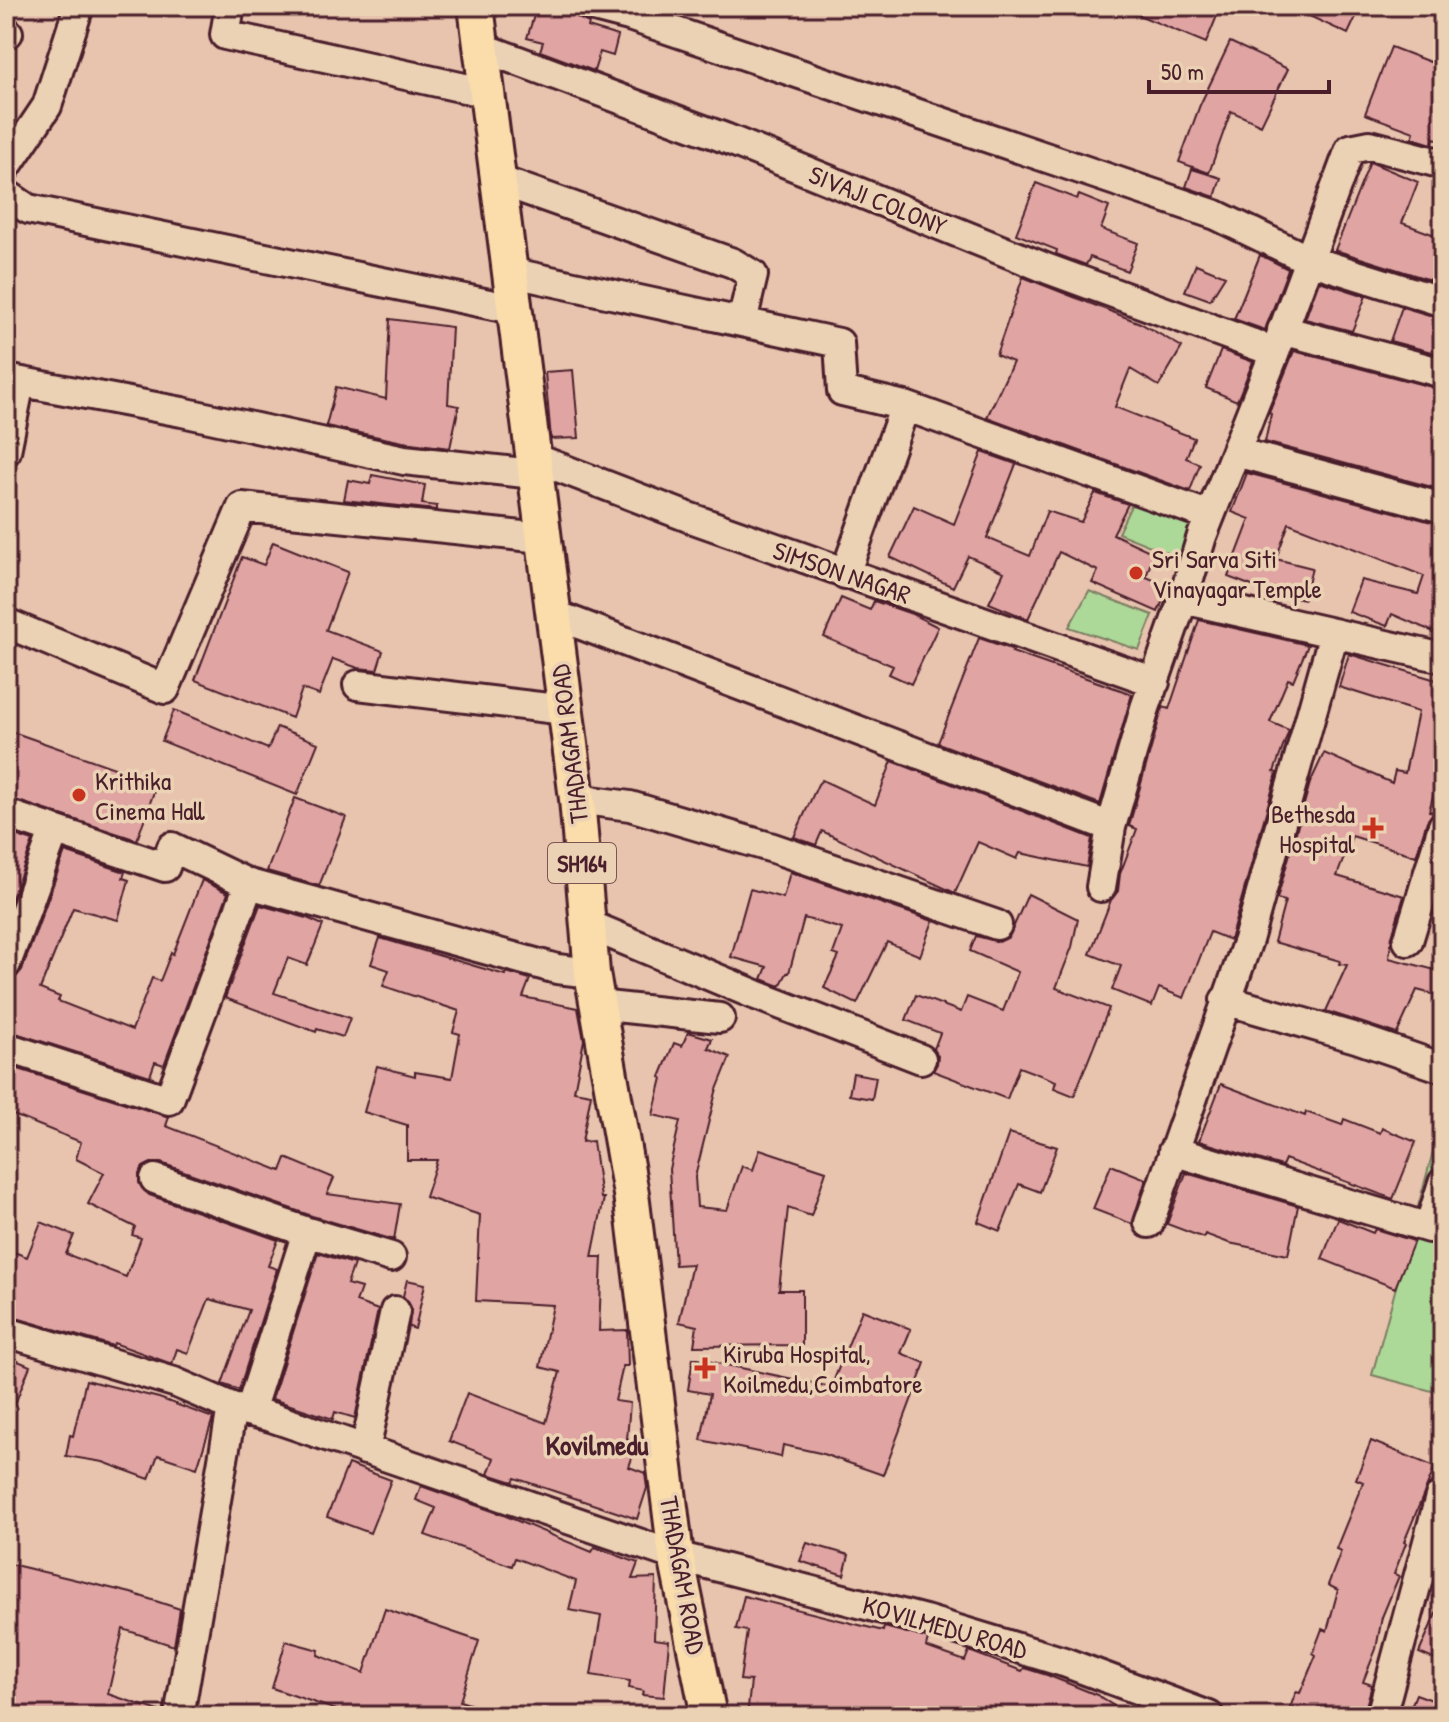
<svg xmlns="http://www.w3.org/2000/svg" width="1449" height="1722" font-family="'Patrick Hand',sans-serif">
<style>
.green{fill:#add998;stroke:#7c7c62;stroke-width:2}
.building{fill:#e0a5a3;stroke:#4a1f2b;stroke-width:2}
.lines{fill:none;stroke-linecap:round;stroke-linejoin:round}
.minor-casing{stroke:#4a1f2b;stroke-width:34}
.major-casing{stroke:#4a1f2b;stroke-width:40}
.minor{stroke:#ecd2b4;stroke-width:28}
.major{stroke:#faddab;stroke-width:34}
.poi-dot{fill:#c8321e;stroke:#ecd2b4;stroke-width:3}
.labels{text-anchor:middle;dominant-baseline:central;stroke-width:7;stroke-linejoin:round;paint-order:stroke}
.shield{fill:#ecd2b4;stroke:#7b5554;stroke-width:2}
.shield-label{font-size:24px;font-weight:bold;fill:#4a1f2b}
.street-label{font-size:26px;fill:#4a1f2b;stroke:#ecd2b4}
.poi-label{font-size:26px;fill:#4a1f2b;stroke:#ecd2b4;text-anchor:start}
.neighbourhood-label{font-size:28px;font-weight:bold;fill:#4a1f2b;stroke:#ecd2b4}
</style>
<rect width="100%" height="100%" fill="#e8c4af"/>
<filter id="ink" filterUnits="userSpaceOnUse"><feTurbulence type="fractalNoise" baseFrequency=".0125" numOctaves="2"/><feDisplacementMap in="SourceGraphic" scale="16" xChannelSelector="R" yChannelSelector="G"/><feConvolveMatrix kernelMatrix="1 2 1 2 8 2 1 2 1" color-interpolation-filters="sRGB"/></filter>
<g filter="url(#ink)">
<path class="green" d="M 1136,495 L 1199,519 L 1180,558 L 1118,533 Z
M 1089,591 L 1153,615 L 1139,650 L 1069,627 Z
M 1443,1115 L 1443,1394 L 1372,1375 Z"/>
<path class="building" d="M 537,6 L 573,6 L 578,18 L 589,23 L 588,27 L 618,36 L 613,56 L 600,52 L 594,71 L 540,51 L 543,42 L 527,38 Z
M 1117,6 L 1221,6 L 1206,43 Z
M 1288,6 L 1361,6 L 1348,34 Z
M 1230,42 L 1288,69 L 1261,125 L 1231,111 L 1209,173 L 1179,162 L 1200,105 Z
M 1391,47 L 1443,67 L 1443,141 L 1434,138 L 1432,144 L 1416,139 L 1412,138 L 1414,132 L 1365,114 Z
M 1370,162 L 1418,182 L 1402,223 L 1443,238 L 1443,284 L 1335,250 Z
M 1192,169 L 1221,178 L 1215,197 L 1186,187 Z
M 1036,183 L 1077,199 L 1079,195 L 1109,207 L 1101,229 L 1138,243 L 1127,271 L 1090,257 L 1086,265 L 1056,254 L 1057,250 L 1016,234 Z
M 1260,255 L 1288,269 L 1265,330 L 1234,319 Z
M 1196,264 L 1225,276 L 1210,300 L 1185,291 Z
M 1023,277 L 1140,323 L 1182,347 L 1159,386 L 1130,369 L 1115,407 L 1194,438 L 1186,458 L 1200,464 L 1190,491 L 987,417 L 1013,362 L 996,355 Z
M 1319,281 L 1366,296 L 1352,331 L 1305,319 Z
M 1402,307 L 1443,319 L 1443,355 L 1390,341 Z
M 390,319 L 452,327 L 448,404 L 459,406 L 450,448 L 403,442 L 326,426 L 336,387 L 386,399 Z
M 1221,350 L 1253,362 L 1237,401 L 1206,388 Z
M 1294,351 L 1443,390 L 1443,490 L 1265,442 L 1271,414 L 1269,413 Z
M 573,370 L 579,438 L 551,439 L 545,372 Z
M 982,452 L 1016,464 L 987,538 L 1030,556 L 1047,511 L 1081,522 L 1095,493 L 1128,504 L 1113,534 L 1154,553 L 1146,577 L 1169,586 L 1158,612 L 1092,583 L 1098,571 L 1059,552 L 1028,619 L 989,603 L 1004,572 L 968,556 L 953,587 L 890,557 L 914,506 L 954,524 Z
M 1247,473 L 1443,525 L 1443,636 L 1392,614 L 1387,626 L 1349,612 L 1361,580 L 1418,594 L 1424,576 L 1289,523 L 1276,559 L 1312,568 L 1304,599 L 1252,586 L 1228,577 L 1250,519 L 1232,512 Z
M 372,475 L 425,485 L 422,504 L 437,506 L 436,510 L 344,500 L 348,480 L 370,484 Z
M 273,542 L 348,572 L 326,630 L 383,651 L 377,670 L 358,668 L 333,659 L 319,695 L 302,689 L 292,718 L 195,680 L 242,557 L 264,565 Z
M 841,598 L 870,610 L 874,601 L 912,614 L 938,627 L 911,684 L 889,674 L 893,666 L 824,637 Z
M 1199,620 L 1308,645 L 1293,681 L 1288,679 L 1270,722 L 1289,730 L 1274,772 L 1277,773 L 1230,940 L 1210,932 L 1184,998 L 1159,988 L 1152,1006 L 1112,990 L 1121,966 L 1090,954 L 1111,900 L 1118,891 L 1120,874 L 1137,829 L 1129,826 L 1161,713 L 1163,707 L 1169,709 Z
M 979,638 L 1014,650 L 1012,652 L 1132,694 L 1100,804 L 938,743 Z
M 1349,654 L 1443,682 L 1443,771 L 1440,770 L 1429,811 L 1434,812 L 1427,821 L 1416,856 L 1352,836 L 1337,876 L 1404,896 L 1392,936 L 1389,958 L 1443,972 L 1443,997 L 1417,990 L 1397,1034 L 1326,1011 L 1347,965 L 1339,964 L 1340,961 L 1274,942 L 1285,901 L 1277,899 L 1310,783 L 1324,753 L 1392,783 L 1395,771 L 1405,773 L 1418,712 L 1339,687 Z
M 174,710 L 268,749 L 277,727 L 318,743 L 297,795 L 162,741 Z
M 10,731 L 157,783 L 137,840 L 6,797 L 6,741 Z
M 892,761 L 1092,838 L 1087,867 L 1020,853 L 1017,859 L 978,842 L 955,893 L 822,831 L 816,845 L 794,837 L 818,784 L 822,780 L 875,805 Z
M 295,798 L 346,817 L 319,886 L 267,871 Z
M 6,832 L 33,841 L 6,914 Z
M 65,852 L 125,872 L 123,878 L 129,880 L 118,920 L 73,908 L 40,989 L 60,997 L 58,1001 L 132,1030 L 152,978 L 160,981 L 171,953 L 173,954 L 202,880 L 228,893 L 164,1065 L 155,1062 L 150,1076 L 6,1030 L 6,981 L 16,977 L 22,970 Z
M 790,872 L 933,921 L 920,956 L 887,942 L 857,1004 L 824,988 L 839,956 L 833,954 L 842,929 L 804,918 L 789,973 L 787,973 L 780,986 L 762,979 L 767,967 L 731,957 L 750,889 L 783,898 Z
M 1028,894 L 1078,919 L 1072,947 L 1056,988 L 1109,1008 L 1074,1096 L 1054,1088 L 1056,1081 L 1019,1067 L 1007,1099 L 933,1071 L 937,1064 L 938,1056 L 934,1049 L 940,1033 L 906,1020 L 916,995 L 961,1012 L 967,997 L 1003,1011 L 1018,972 L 970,951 L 976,936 L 999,942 L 1009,937 Z
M 260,905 L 307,918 L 323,925 L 307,965 L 288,958 L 274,993 L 350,1018 L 343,1037 L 317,1029 L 316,1032 L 225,998 Z
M 380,938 L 505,975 L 506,972 L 530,979 L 523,997 L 578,1008 L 584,1040 L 574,1091 L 591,1094 L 582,1142 L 593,1141 L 601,1198 L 604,1198 L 592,1257 L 602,1257 L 599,1331 L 627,1330 L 628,1366 L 623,1366 L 615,1401 L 630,1403 L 627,1439 L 637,1443 L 629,1467 L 645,1473 L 647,1488 L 637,1519 L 515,1478 L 513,1482 L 488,1474 L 494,1458 L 449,1441 L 467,1393 L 546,1423 L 560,1372 L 540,1367 L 553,1305 L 476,1301 L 480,1215 L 425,1197 L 437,1160 L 407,1160 L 407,1125 L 364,1112 L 377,1066 L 415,1076 L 415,1072 L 452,1078 L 460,1034 L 453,1032 L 459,1011 L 383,986 L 389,970 L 371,964 Z
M 688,1032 L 712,1039 L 708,1048 L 730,1057 L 716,1092 L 695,1177 L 697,1207 L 727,1210 L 742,1166 L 753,1170 L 760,1149 L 826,1171 L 811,1216 L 788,1208 L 779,1290 L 802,1290 L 802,1345 L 694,1346 L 697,1326 L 679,1322 L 692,1264 L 675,1265 L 669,1169 L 680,1121 L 653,1115 L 662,1078 L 660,1077 L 674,1043 L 682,1046 Z
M 6,1065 L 169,1117 L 166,1126 L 281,1171 L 286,1158 L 334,1178 L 327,1194 L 400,1204 L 394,1240 L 312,1216 L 161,1163 L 151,1163 L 143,1167 L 139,1174 L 139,1183 L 149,1195 L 278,1240 L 268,1266 L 277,1269 L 239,1390 L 222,1384 L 249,1310 L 209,1299 L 188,1353 L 177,1349 L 172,1364 L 114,1343 L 113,1346 L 6,1315 L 6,1249 L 27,1257 L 41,1222 L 74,1235 L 66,1254 L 126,1277 L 141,1238 L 132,1235 L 135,1227 L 88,1204 L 104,1173 L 76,1159 L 81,1142 L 6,1112 Z
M 853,1073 L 876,1077 L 872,1099 L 849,1095 Z
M 1221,1084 L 1305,1116 L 1306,1112 L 1342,1125 L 1344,1119 L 1380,1133 L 1382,1128 L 1416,1142 L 1393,1199 L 1285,1159 L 1282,1166 L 1199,1141 Z
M 1009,1133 L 1057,1147 L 1040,1192 L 1019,1184 L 1000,1231 L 978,1222 Z
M 1111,1165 L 1146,1179 L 1132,1224 L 1093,1209 Z
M 1186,1173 L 1298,1206 L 1288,1255 L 1229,1243 L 1205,1234 L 1204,1238 L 1167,1224 Z
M 1338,1219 L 1373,1233 L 1375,1229 L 1414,1241 L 1395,1288 L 1322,1259 Z
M 318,1253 L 354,1264 L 347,1284 L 361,1288 L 356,1302 L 378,1310 L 355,1418 L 335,1412 L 333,1419 L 272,1399 Z
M 407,1280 L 425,1284 L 415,1329 L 409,1327 L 411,1307 L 403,1296 Z
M 862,1310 L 911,1329 L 901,1353 L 925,1363 L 883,1475 L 820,1453 L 783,1445 L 781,1457 L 701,1440 L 710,1394 L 688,1390 L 693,1358 L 831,1387 Z
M 6,1356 L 30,1366 L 7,1424 L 6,1424 Z
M 86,1380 L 159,1398 L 213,1418 L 197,1468 L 158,1455 L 149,1479 L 103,1462 L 66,1456 L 70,1435 L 73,1436 Z
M 1371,1441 L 1435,1467 L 1404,1542 L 1406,1543 L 1394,1574 L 1399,1576 L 1382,1617 L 1376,1649 L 1363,1682 L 1372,1685 L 1364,1713 L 1363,1716 L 1287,1716 L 1296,1692 L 1300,1693 L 1316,1655 L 1313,1653 L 1322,1629 L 1327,1631 L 1338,1590 L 1328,1585 L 1341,1551 L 1336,1549 L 1363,1482 L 1356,1479 Z
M 348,1464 L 391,1480 L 370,1533 L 327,1517 Z
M 421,1486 L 501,1514 L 592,1552 L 595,1547 L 638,1563 L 632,1579 L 656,1578 L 654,1639 L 669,1641 L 664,1697 L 642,1695 L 643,1691 L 629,1688 L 630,1681 L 591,1675 L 601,1616 L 569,1610 L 576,1581 L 515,1558 L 512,1566 L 425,1535 L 436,1508 L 416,1500 Z
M 807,1543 L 849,1555 L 844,1575 L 800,1561 Z
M 6,1563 L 131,1593 L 180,1609 L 174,1646 L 123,1629 L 108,1694 L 162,1712 L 162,1716 L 6,1716 Z
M 744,1596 L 883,1631 L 884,1627 L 926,1638 L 928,1639 L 926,1647 L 965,1661 L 969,1651 L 1022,1671 L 1024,1668 L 1047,1675 L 1097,1695 L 1129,1716 L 747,1716 L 751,1681 L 740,1680 L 747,1631 L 736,1629 Z
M 1443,1597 L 1443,1663 L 1419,1653 Z
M 385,1609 L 479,1641 L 460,1701 L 494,1712 L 494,1716 L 354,1716 L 272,1688 L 286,1641 L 319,1650 L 318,1655 L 364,1673 Z
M 1416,1694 L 1443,1704 L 1443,1716 L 1407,1716 Z"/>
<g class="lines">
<g class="minor-casing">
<path id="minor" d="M 230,6 L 225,35 L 487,93
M 590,6 L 629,16 L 1216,215 L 1309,260 L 1443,302
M 6,32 L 8,33
M 481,47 L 725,138 L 1048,269 L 1275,352
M 6,167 L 47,106 L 79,6
M 498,180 L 733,263 L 753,275 L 742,322
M 6,194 L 28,209 L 513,309
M 509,272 L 839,343 L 842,391 L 905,406 L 1210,516
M 1282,330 L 1443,373
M 6,379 L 182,412 L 404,460 L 534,474
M 6,451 L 20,382
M 1236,452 L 1443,508
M 532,457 L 688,517 L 1155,682
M 845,574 L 905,406
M 1183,599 L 1443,658
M 553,614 L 1111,827
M 6,623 L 165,689 L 242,507 L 542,538
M 358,685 L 565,710
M 577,799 L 630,806 L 773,848 L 997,925
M 6,814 L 165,867 L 172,847 L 249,884
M 1101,887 L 1111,827 L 1145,708 L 1183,599 L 1202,536 L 1275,352 L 1350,149 L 1370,145 L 1443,164
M 587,924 L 756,995 L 921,1059
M 1408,941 L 1443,826
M 6,964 L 54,832
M 1225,1000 L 1356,1038 L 1443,1068
M 597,1005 L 720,1018
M 6,1047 L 169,1100 L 249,884 L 557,969 L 592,973
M 1173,1151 L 1429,1228 L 1443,1183
M 155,1179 L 307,1232 L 391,1257
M 1149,1223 L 1248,940 L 1334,633
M 6,1332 L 174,1382 L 232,1407 L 271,1417 L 676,1556 L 925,1620 L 1064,1662 L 1209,1716
M 250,1411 L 307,1232
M 365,1450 L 395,1311
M 179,1716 L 232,1407
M 1381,1716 L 1440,1497"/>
</g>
<g class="major-casing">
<path id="major" d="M 476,6 L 577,799 L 592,973 L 631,1194 L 676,1556 L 709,1716"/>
</g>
<use href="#minor" class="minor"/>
<use href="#major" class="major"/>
</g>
</g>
<g class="poi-dot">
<circle cx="1136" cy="573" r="8"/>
<circle cx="79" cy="795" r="8"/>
<path d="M1369 816h8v8h8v8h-8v8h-8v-8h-8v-8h8z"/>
<path d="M701 1356h8v8h8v8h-8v8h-8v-8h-8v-8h8z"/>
</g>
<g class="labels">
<rect class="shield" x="548" y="843" width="68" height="40" rx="6"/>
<g class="shield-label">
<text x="582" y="863">SH164</text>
</g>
<g class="street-label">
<text transform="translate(878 200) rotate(22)">SIVAJI COLONY</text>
<text transform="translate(842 572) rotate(19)">SIMSON NAGAR</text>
<text transform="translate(569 744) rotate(-97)">THADAGAM ROAD</text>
<text transform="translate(683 1575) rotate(80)">THADAGAM ROAD</text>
<text transform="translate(945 1627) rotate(16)">KOVILMEDU ROAD</text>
</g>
<g class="poi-label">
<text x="1152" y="558">Sri Sarva Siti<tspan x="1152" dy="30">Vinayagar Temple</tspan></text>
<text x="95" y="780">Krithika<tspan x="95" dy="30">Cinema Hall</tspan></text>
<text x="1355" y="813" text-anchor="end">Bethesda<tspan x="1355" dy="30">Hospital</tspan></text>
<text x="723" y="1353">Kiruba Hospital,<tspan x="723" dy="30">Koilmedu,Coimbatore</tspan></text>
</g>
<g class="neighbourhood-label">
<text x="597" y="1445">Kovilmedu</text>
</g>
</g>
<rect width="1449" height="1722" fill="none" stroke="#ecd2b4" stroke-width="32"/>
<rect x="16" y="16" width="1417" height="1690" fill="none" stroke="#4a1f2b" stroke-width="3" filter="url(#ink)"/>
<path d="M1149 80v12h180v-12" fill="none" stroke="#4a1f2b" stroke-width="4"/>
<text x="1161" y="80" font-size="24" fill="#4a1f2b" stroke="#ecd2b4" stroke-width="6" paint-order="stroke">50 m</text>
</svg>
